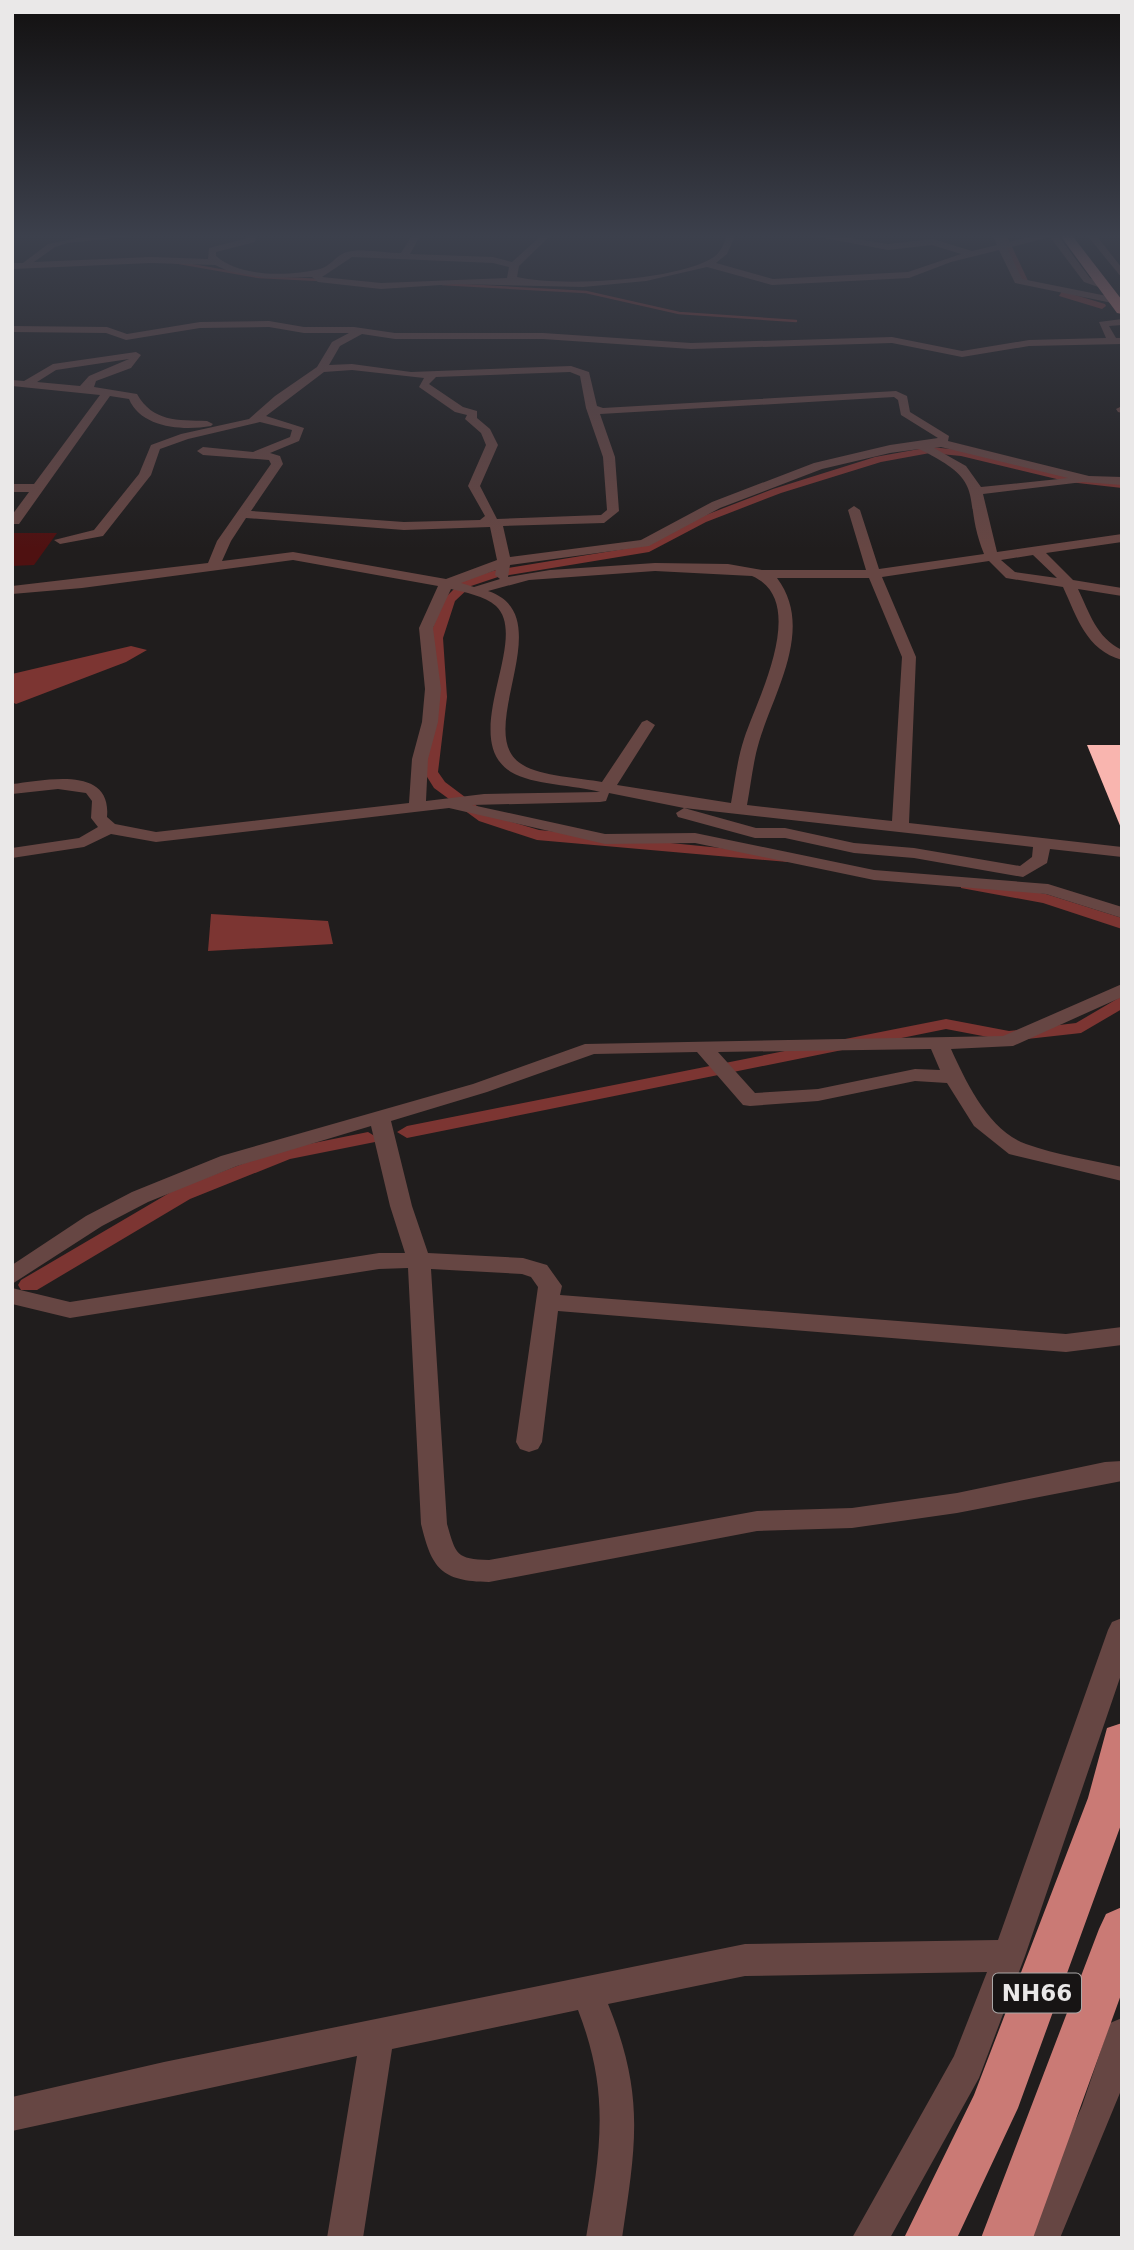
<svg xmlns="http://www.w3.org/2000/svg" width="1134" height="2250" font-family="'DejaVu Sans',sans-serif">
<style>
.green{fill:#4f1111}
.water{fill:#7c3532}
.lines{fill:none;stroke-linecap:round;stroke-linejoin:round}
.stream{stroke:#7c3532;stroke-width:2.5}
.canal{fill:#7c3532;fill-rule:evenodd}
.building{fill:#f9b5af}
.minor{fill:#664643;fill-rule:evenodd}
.highway{fill:#ca7a75;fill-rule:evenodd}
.labels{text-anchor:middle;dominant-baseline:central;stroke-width:7;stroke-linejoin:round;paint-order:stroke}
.shield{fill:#171414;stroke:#aba8a8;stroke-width:2}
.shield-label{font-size:23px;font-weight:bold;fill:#eae8e8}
</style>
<rect width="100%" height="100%" fill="#201d1d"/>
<path class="green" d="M 12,533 L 57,533 L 34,565 L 12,566 Z"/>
<path class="water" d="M 131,646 L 147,650 L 126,662 L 16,704 L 12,702 L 12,674 Z
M 211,914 L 328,921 L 333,944 L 208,951 Z"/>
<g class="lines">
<path class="stream" d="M 174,262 L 259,277 L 320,280
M 442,284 L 586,292 L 679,313 L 796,321"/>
<path class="canal" d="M 998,234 L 1006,234 L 1030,285 L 1023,283 Z
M 1062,291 L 1105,304 L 1106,306 L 1102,309 L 1059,296 Z
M 930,447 L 961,450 L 1069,476 L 1122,482 L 1122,488 L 1069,482 L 961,456 L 930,453 L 881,462 L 781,493 L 706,522 L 649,552 L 498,577 L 471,586 L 455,601 L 443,638 L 447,697 L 438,772 L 445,782 L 489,815 L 539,830 L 782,854 L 790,859 L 788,862 L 537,840 L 479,821 L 434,788 L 424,772 L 433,697 L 429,638 L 443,600 L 463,580 L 496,570 L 642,546 L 698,518 L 773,489 L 875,457 Z
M 967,880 L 1046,894 L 1122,918 L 1122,929 L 1043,903 L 961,888 L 961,882 Z
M 1122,996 L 1122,1009 L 1081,1033 L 1009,1041 L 946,1029 L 407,1138 L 397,1132 L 407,1126 L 946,1019 L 1009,1031 L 1076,1023 Z
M 368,1132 L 378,1138 L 375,1142 L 290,1159 L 190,1199 L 37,1290 L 21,1290 L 18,1285 L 21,1280 L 176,1189 L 279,1150 Z"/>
</g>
<path class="building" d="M 1087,745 L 1122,745 L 1122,827 L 1121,828 Z"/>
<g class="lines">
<path class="minor" d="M 97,234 L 151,234 L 68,243 L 55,247 L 34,262 L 151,257 L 208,259 L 209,248 L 248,238 L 248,234 L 256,234 L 255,242 L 216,252 L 216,256 C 241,278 290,276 320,269 C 331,266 336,255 347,252 C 364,248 384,253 401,253 L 413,234 L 421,234 L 410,254 L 493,257 L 512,262 L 543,234 L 552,234 L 519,266 L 517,277 C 559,287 678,281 714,257 C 722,251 724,242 728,234 L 736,234 L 727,254 L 716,263 L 773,279 L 908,272 L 961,254 L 932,245 L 888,250 L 803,234 L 824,234 L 888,244 L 933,239 L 972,251 L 997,245 L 992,234 L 1000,234 L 1005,243 L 1041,234 L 1057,234 L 1090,278 L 1107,286 L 1107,290 L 1084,282 L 1050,237 L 1007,248 L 1022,279 L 1122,299 L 1122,305 L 1015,283 L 999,250 L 951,262 L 909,278 L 772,285 L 707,267 L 646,281 L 583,287 L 456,284 L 381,289 L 318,282 L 312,277 L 266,278 L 228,271 L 215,265 L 151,263 L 12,269 L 12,263 L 23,263 L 48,244 ZM 352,257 L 493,263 L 509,267 L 507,278 L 381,283 L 322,277 Z
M 1086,234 L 1095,234 L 1122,268 L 1122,278 Z
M 1122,319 L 1122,325 L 1109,326 L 1116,338 L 1122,338 L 1122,344 L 1029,346 L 962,357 L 892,343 L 691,349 L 543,339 L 395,339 L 362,334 L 340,346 L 329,365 L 352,364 L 411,372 L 571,366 L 589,372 L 597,406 L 603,408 L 896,391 L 907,396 L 910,412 L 949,436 L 948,441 L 1089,476 L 1122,477 L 1122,485 L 1083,482 L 983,494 L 997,552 L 1122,534 L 1122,542 L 1046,553 L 1073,580 L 1122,588 L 1122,596 L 1078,589 C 1090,614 1096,637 1122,650 L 1122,660 C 1086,650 1077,617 1063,587 L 1006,578 L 989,561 L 882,577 L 916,657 L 909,823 L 1122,847 L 1122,857 L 1050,849 L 1047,863 L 1023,877 L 914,858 L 854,853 L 785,838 L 755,838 L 678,817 L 676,813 L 684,808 L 756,828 L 785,828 L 854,843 L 914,848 L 1020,866 L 1032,857 L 1033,847 L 684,808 L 609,793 L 606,801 L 600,802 L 472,805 L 605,834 L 695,833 L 874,870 L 1048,884 L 1122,907 L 1122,918 L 1046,894 L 874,880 L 695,843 L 605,844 L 449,808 L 156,842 L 111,834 L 84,847 L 12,858 L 12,848 L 79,838 L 98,827 L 91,818 L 92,801 L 86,793 L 58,789 L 12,794 L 12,784 C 46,780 112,765 107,817 L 115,824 L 156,832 L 409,803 L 412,759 L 422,722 L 425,689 L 419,628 L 438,586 L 293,560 L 82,588 L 12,594 L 12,586 L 208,563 L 217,541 L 271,464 L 269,460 L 203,455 L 197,451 L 203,447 L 253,452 L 290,437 L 292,430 L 260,422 L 188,439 L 160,449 L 151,475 L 103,536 L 60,544 L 54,540 L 94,530 L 139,474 L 151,445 L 181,434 L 249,419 L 275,396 L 317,367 L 332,342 L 349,333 L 304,333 L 269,327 L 200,328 L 126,340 L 106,333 L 12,332 L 12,326 L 107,327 L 127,334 L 200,322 L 269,321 L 304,327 L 354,327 L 395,333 L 543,333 L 691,343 L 892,337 L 962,351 L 1029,340 L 1106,338 L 1099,322 ZM 352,370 L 424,378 L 419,387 L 455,412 L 467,415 L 465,419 L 481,433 L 486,445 L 468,486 L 485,516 L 480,520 L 404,522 L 251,511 L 283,464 L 280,456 L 270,453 L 299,441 L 304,428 L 266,416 L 324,372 ZM 570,372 L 580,376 L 586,408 L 603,457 L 607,510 L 601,515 L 497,519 L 480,486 L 498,445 L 490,429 L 477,418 L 477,411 L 463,407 L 429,384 L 436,377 ZM 894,397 L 898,400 L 901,415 L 938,438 L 890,445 L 814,463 L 712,502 L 641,540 L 510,557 L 503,526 L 604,523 L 619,511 L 615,457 L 600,414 ZM 941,447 L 1068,478 L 981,487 L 966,466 L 934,448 ZM 919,449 C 991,484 960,494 984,554 L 879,569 L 860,510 L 854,506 L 848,510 L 866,570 L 762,570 L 728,564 L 655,563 L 550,570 L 508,577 L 510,565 L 649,546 L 720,508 L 822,469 L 890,453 ZM 246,518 L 404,530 L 490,527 L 497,560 L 446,579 L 293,552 L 222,561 L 231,541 ZM 1033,555 L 1057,578 L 1015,572 L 1001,560 ZM 496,570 L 495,575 L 500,579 L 474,587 L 461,583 ZM 655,571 L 752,576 C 810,601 757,699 744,739 C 737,760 735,782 731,803 L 617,785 L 655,725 L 647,720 L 642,722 L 602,782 C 581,778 540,776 523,765 C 469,735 564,616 488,591 L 529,580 ZM 777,578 L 869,578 L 902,657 L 892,821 L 747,805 C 751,784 753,762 759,742 C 774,692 815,628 777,578 ZM 451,589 C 464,592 485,596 496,606 C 531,639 457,738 511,772 C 532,785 576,785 600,792 L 484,794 L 426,801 L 428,759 L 438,722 L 441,689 L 433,628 Z
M 136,352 L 141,355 L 131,368 L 96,381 L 94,387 L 137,394 C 153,422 177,420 207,421 L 213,424 L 211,426 C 183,431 141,428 129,399 L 110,396 L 19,524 L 12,524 L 12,515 L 29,492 L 12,492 L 12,484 L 34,484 L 100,395 L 12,386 L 12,380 L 24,381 L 53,364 ZM 129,359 L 89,376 L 80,386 L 37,382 L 56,370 Z
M 1122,406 L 1122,413 L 1118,412 L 1116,409 Z
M 1122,984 L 1122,997 L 1013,1046 L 951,1049 C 966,1082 989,1131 1026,1144 C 1056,1155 1091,1160 1122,1167 L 1122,1181 L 1009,1154 L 974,1126 L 947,1083 L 915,1081 L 818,1101 L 750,1106 L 743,1105 L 697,1052 L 594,1054 L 487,1092 L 391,1121 L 412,1206 L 428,1253 L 523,1258 L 547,1265 L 562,1286 L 560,1295 L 1066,1334 L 1122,1327 L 1122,1345 L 1066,1352 L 558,1311 L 542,1442 L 538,1449 L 529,1452 L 520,1449 L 516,1442 L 538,1287 L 531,1277 L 522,1274 L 431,1269 L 447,1524 C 456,1555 456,1559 489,1560 L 757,1511 L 852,1508 L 957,1493 L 1105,1462 L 1122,1461 L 1122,1481 L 957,1513 L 852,1528 L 757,1531 L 489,1582 C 441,1581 432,1569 421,1524 L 408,1268 L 379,1269 L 70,1318 L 12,1304 L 12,1288 L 70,1302 L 379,1253 L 405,1253 L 390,1206 L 371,1126 L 237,1166 L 148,1202 L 102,1226 L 12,1284 L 12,1265 L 86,1216 L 132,1192 L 221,1156 L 473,1084 L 585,1044 L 1003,1036 ZM 931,1049 L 940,1070 L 915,1069 L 818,1089 L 755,1093 L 718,1052 Z
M 1122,1618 L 1122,1672 L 1025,1956 L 979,2078 L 890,2238 L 852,2238 L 954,2056 L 987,1972 L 745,1976 L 608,2004 C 645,2095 636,2144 622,2238 L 586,2238 C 600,2151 611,2095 578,2010 L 392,2049 L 363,2238 L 327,2238 L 357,2056 L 12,2131 L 12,2097 L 164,2062 L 745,1944 L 998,1940 L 1108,1630 L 1112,1622 Z
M 1122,2018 L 1122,2088 L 1060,2238 L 1024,2238 L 1082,2106 L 1110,2023 Z"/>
<path class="highway" d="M 1059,234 L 1071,234 L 1122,300 L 1122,314 L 1117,313 Z
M 1122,1723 L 1122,1822 L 1018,2108 L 957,2238 L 904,2238 L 974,2095 L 1088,1798 L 1107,1728 Z
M 1122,1907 L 1122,1992 L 1033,2238 L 981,2238 L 1099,1929 L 1106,1914 Z"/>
</g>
<linearGradient id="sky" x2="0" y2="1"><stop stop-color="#121010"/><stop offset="0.43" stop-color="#3c404c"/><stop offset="1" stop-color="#3c404c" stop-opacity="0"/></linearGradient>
<rect width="1134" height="549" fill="url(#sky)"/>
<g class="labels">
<rect class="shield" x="993" y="1973.5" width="88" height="39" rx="5"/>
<g class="shield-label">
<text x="1037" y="1993">NH66</text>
</g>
</g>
<rect width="1134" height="2250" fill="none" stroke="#eae8e8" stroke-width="28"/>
</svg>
